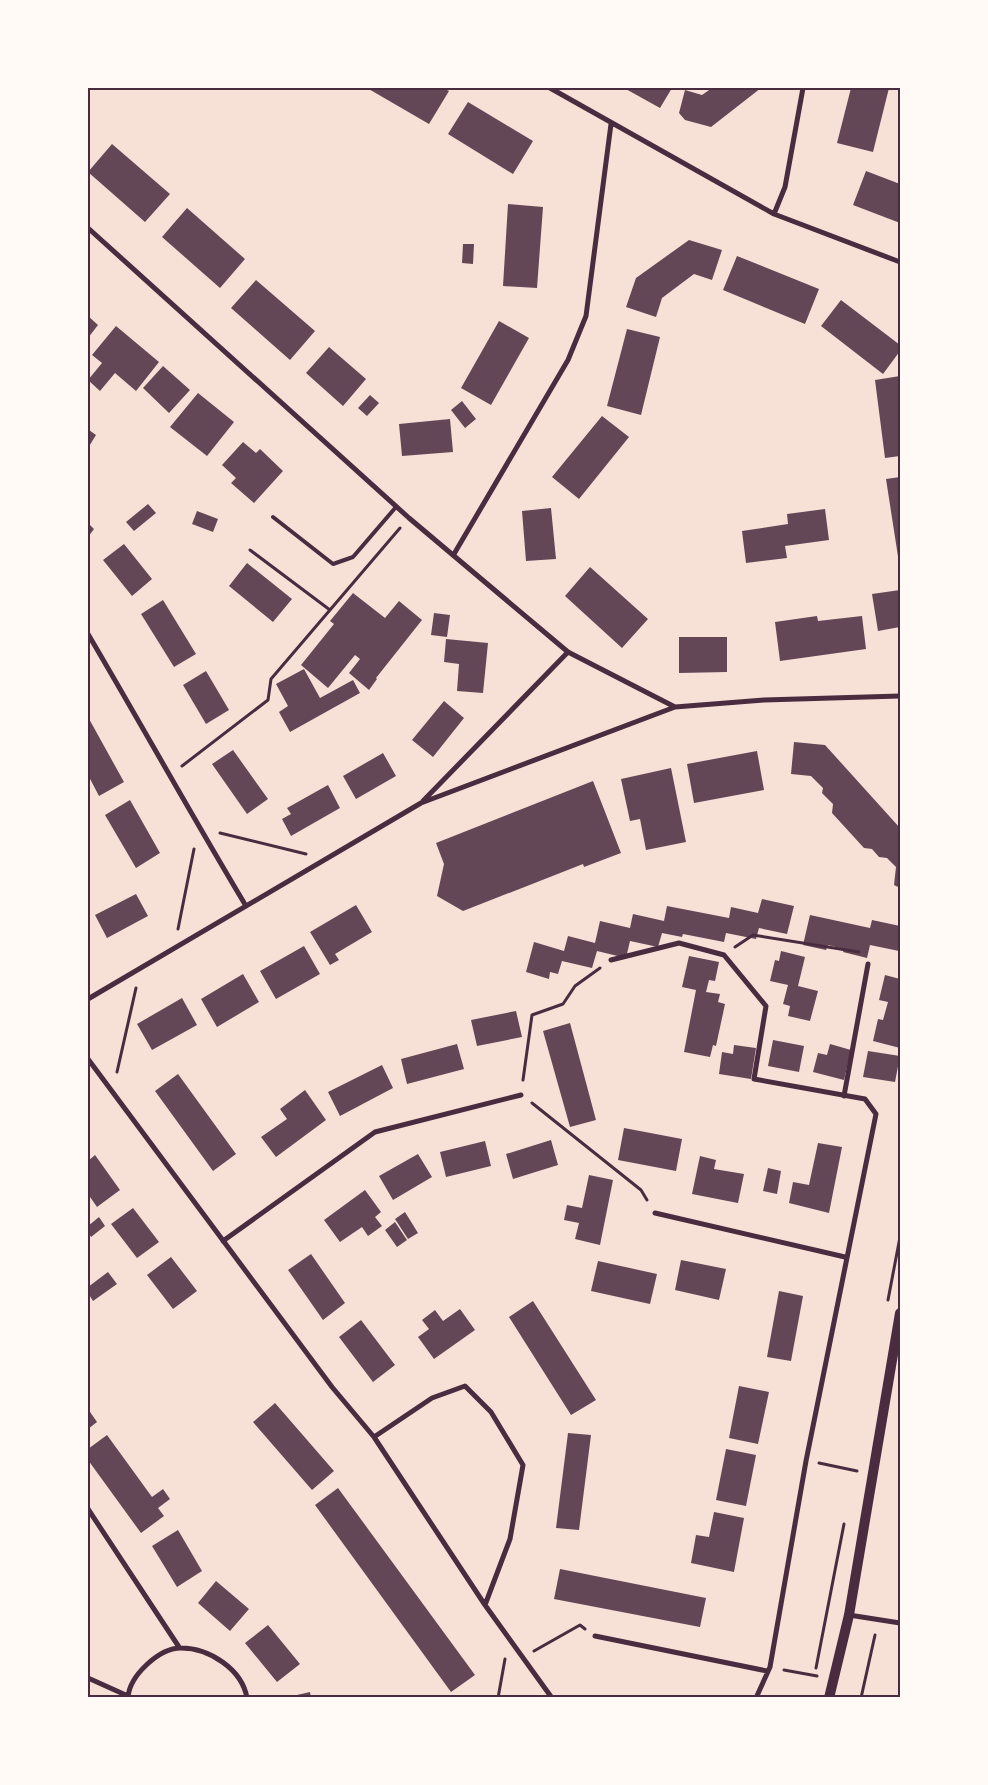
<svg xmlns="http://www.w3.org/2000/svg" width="988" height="1785" font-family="'Fira Sans Condensed',sans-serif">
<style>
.building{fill:#644757}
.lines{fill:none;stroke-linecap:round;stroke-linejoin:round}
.path{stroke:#4a2c40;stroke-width:3}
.service{stroke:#4a2c40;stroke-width:4}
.minor{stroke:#4a2c40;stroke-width:5}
.secondary{stroke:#4a2c40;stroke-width:10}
.neatline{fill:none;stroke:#4a2c40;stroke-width:2}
</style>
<rect width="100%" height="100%" fill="#f7e1d7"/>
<path class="building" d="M 367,88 L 443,88 L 449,91 L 429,124 Z
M 624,88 L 672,88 L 660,108 Z
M 712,88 L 761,88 L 711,127 L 685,120 L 679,113 L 685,90 L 702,95 Z
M 851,88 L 889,88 L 873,152 L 837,143 Z
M 468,102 L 533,141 L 513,174 L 448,134 Z
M 112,144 L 170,194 L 145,222 L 88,172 Z
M 866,171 L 900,184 L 900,223 L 853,205 Z
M 508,204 L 543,207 L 537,288 L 503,286 Z
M 187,208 L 245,259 L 220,288 L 162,237 Z
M 689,240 L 722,250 L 712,280 L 694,274 L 662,298 L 656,317 L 626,307 L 636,278 Z
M 463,244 L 474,244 L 473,264 L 462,263 Z
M 737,256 L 819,289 L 805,324 L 723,290 Z
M 256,280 L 315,331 L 290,360 L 231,308 Z
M 841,300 L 900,345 L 900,351 L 883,374 L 821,326 Z
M 88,316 L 98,325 L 88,338 Z
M 499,321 L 529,338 L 491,405 L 461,388 Z
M 116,326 L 159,362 L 136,391 L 115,373 L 100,391 L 88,380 L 102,363 L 92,355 Z
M 627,329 L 660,337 L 641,415 L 607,406 Z
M 329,347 L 366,379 L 343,406 L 306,373 Z
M 163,366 L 190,390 L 169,413 L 143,388 Z
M 900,376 L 900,456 L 885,458 L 875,380 Z
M 198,393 L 234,422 L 207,456 L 170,427 Z
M 370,395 L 379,403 L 367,416 L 358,408 Z
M 462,401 L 476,419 L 465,428 L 451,410 Z
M 602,416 L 629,437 L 579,499 L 552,477 Z
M 450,419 L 453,452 L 402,456 L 399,424 Z
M 89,430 L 96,435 L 88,448 L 88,432 Z
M 243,442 L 256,453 L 260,449 L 283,471 L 254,503 L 231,483 L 236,478 L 222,465 Z
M 900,477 L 900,563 L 899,563 L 886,479 Z
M 148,504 L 156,513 L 134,531 L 126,522 Z
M 551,508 L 556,559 L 526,561 L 522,511 Z
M 825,509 L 829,540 L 785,546 L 787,558 L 746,563 L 742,531 L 788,524 L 787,514 Z
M 197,511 L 218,519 L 213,532 L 192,524 Z
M 88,523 L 94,529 L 88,537 Z
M 124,544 L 152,579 L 132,596 L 103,560 Z
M 247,563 L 292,599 L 273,622 L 229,586 Z
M 590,567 L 648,619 L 622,648 L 565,596 Z
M 900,590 L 900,627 L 878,631 L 872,594 Z
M 353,593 L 385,618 L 399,601 L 422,620 L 376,678 L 377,679 L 369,690 L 349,673 L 360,659 L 355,655 L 328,688 L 301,665 L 334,624 L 330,621 Z
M 163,600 L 196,654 L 174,667 L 141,614 Z
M 434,613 L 450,615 L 447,637 L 431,635 Z
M 817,616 L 818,621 L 862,616 L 866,649 L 780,661 L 775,622 Z
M 679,637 L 727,637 L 727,672 L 679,673 Z
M 446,639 L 488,643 L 483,693 L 457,691 L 459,664 L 444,662 Z
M 304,669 L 320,698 L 353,680 L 360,693 L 290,732 L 279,712 L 288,706 L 276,684 Z
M 206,671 L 229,710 L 206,724 L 183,685 Z
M 444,701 L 464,718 L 433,757 L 412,740 Z
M 88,717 L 124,782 L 99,796 L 88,775 Z
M 794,742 L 825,745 L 900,828 L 900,888 L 894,885 L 896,867 L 887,858 L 879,857 L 872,849 L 864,848 L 832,813 L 833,804 L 822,793 L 823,788 L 811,776 L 791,774 Z
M 233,750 L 268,799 L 247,814 L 212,764 Z
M 757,751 L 764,790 L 694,803 L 687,764 Z
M 383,753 L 396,776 L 356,799 L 343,776 Z
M 671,768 L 686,842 L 646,850 L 640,819 L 630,821 L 621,779 Z
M 593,781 L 621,853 L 584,867 L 583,864 L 463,911 L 437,896 L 444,864 L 436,843 Z
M 328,785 L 340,808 L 291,836 L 282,819 L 291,814 L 287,808 Z
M 130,800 L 160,853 L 136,868 L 105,815 Z
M 136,894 L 148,916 L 107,938 L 95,915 Z
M 762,899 L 794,906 L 787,934 L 759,928 L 756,939 L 726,933 L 724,942 L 683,934 L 682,937 L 662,933 L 658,947 L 630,941 L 626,958 L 597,951 L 592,968 L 562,961 L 558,974 L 550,972 L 549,979 L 526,972 L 534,942 L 564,951 L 568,936 L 595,943 L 600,921 L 630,928 L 633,914 L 664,921 L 667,906 L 729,918 L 731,907 L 758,913 Z
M 356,905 L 372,932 L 335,954 L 339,960 L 330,965 L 310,932 Z
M 810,915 L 870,928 L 872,920 L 900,926 L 899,951 L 870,945 L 867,958 L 843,952 L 844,949 L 828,945 L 826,950 L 803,945 Z
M 304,946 L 320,974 L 276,999 L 260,971 Z
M 781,951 L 805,957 L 798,986 L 818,991 L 810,1021 L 788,1016 L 790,1006 L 783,1004 L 788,985 L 770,981 L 775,960 L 779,961 Z
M 689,956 L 719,962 L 715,981 L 709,980 L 706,992 L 720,994 L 718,1002 L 725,1004 L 716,1046 L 713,1045 L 710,1057 L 684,1052 L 696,990 L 682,987 Z
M 243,974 L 259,1002 L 217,1027 L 201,999 Z
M 885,975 L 900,979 L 900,1048 L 873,1041 L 878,1019 L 883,1020 L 888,1002 L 879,1000 Z
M 182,998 L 197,1025 L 152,1050 L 137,1024 Z
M 516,1011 L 522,1037 L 477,1046 L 471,1020 Z
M 570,1023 L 596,1120 L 570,1127 L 543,1031 Z
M 773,1040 L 804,1046 L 799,1072 L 768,1066 Z
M 457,1044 L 464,1069 L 407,1084 L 401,1059 Z
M 830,1044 L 851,1050 L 844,1080 L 813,1072 L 818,1053 L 827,1055 Z
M 734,1045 L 756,1048 L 751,1079 L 719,1074 L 722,1052 L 733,1054 Z
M 868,1051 L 900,1056 L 895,1082 L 863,1077 Z
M 382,1065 L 393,1088 L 340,1116 L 328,1092 Z
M 178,1074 L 236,1154 L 213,1171 L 155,1091 Z
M 305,1090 L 326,1120 L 276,1157 L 261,1137 L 287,1119 L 280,1109 Z
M 624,1128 L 682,1139 L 676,1171 L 618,1160 Z
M 551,1140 L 558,1165 L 513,1179 L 506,1154 Z
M 485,1141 L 491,1166 L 446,1177 L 440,1152 Z
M 818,1143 L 842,1147 L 829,1213 L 789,1203 L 793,1182 L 809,1185 Z
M 418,1154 L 432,1177 L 393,1200 L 379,1176 Z
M 95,1155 L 120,1190 L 97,1207 L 88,1194 L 88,1161 Z
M 700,1156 L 716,1160 L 714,1169 L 744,1174 L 738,1203 L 692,1194 Z
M 768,1168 L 781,1171 L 777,1194 L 763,1191 Z
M 589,1175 L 613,1180 L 600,1245 L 575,1239 L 579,1223 L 564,1220 L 567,1205 L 582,1208 Z
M 365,1190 L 381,1212 L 375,1217 L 382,1226 L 368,1236 L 362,1227 L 340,1242 L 324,1220 Z
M 133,1208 L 159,1242 L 137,1258 L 111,1224 Z
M 405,1212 L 418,1233 L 408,1239 L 395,1219 Z
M 99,1217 L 105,1226 L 91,1237 L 88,1232 L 88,1226 Z
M 395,1222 L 407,1240 L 397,1247 L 385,1230 Z
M 311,1254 L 345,1303 L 323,1320 L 288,1270 Z
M 171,1257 L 197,1291 L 173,1309 L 147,1275 Z
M 681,1260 L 726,1269 L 719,1300 L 675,1290 Z
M 598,1261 L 657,1274 L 650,1304 L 591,1291 Z
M 108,1272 L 117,1284 L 93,1301 L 88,1293 L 88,1287 Z
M 779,1291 L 803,1296 L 791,1361 L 767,1357 Z
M 533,1301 L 596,1400 L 571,1415 L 509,1317 Z
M 460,1309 L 475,1330 L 434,1359 L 418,1337 L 429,1329 L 422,1320 L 435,1310 L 443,1321 Z
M 361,1320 L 395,1365 L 373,1382 L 339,1337 Z
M 739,1386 L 769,1392 L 758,1444 L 729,1438 Z
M 275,1403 L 334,1471 L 312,1490 L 253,1422 Z
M 88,1409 L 97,1422 L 88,1429 Z
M 568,1433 L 591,1435 L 579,1530 L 556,1528 Z
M 107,1435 L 152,1497 L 163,1489 L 170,1499 L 158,1508 L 164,1516 L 141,1533 L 88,1460 L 88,1449 Z
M 726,1449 L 756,1455 L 746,1506 L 716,1500 Z
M 338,1488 L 475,1675 L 451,1692 L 315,1505 Z
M 714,1512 L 744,1518 L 734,1572 L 691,1563 L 696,1535 L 709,1537 Z
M 178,1530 L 202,1571 L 177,1587 L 152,1546 Z
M 560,1569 L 706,1598 L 700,1627 L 554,1599 Z
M 216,1581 L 249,1609 L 230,1631 L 198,1603 Z
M 268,1625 L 300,1664 L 277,1682 L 245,1643 Z
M 310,1692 L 311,1698 L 288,1698 L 288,1697 Z"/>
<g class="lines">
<path class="path" d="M 250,550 L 330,610
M 182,766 L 268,700 L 271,679 L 400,528
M 220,833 L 306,854
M 178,929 L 194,849
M 735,947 L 753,935 L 859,952
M 117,1072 L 136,988
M 523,1080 L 532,1015 L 563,1004 L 575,986 L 600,968
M 532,1103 L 641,1190 L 647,1200
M 888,1300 L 900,1237
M 819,1463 L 857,1471
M 534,1651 L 580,1625 L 585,1629
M 816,1668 L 844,1524
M 784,1670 L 817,1676
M 498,1698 L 505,1659
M 861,1698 L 875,1635"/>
<path class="service" d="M 273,517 L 333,564 L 353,557 L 396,507"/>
<path class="minor" d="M 550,88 L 774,214 L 900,262
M 774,214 L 785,187 L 803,88
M 88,228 L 409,518 L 568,652 L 675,707
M 454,554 L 568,360 L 586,316 L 611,124
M 88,634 C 141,724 192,816 246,906
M 423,801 L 568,652
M 611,960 L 679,943 L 724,955 L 766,1006 L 754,1079 L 865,1099 L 876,1114 L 806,1461 L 770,1667 L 756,1698
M 88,999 L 421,803 L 675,707 L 764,700 L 900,696
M 88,1059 L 332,1387 L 374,1437 L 485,1605 L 552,1698
M 844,1096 L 868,964
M 655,1213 L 845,1257
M 223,1241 L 375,1132 L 521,1095
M 374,1437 L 432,1398 L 465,1386 L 491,1412 L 523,1465 L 510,1539 L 485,1605
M 88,1509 L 179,1647
M 849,1615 L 900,1623
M 595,1636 L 767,1671
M 88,1678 L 128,1696
M 128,1698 C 129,1676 159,1648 181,1648 C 209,1648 242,1669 247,1698"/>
<path class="secondary" d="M 829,1698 L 849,1615 L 900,1313"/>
</g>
<rect width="988" height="1785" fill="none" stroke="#fffaf5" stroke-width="178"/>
<rect x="89" y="89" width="810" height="1607" class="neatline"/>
</svg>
